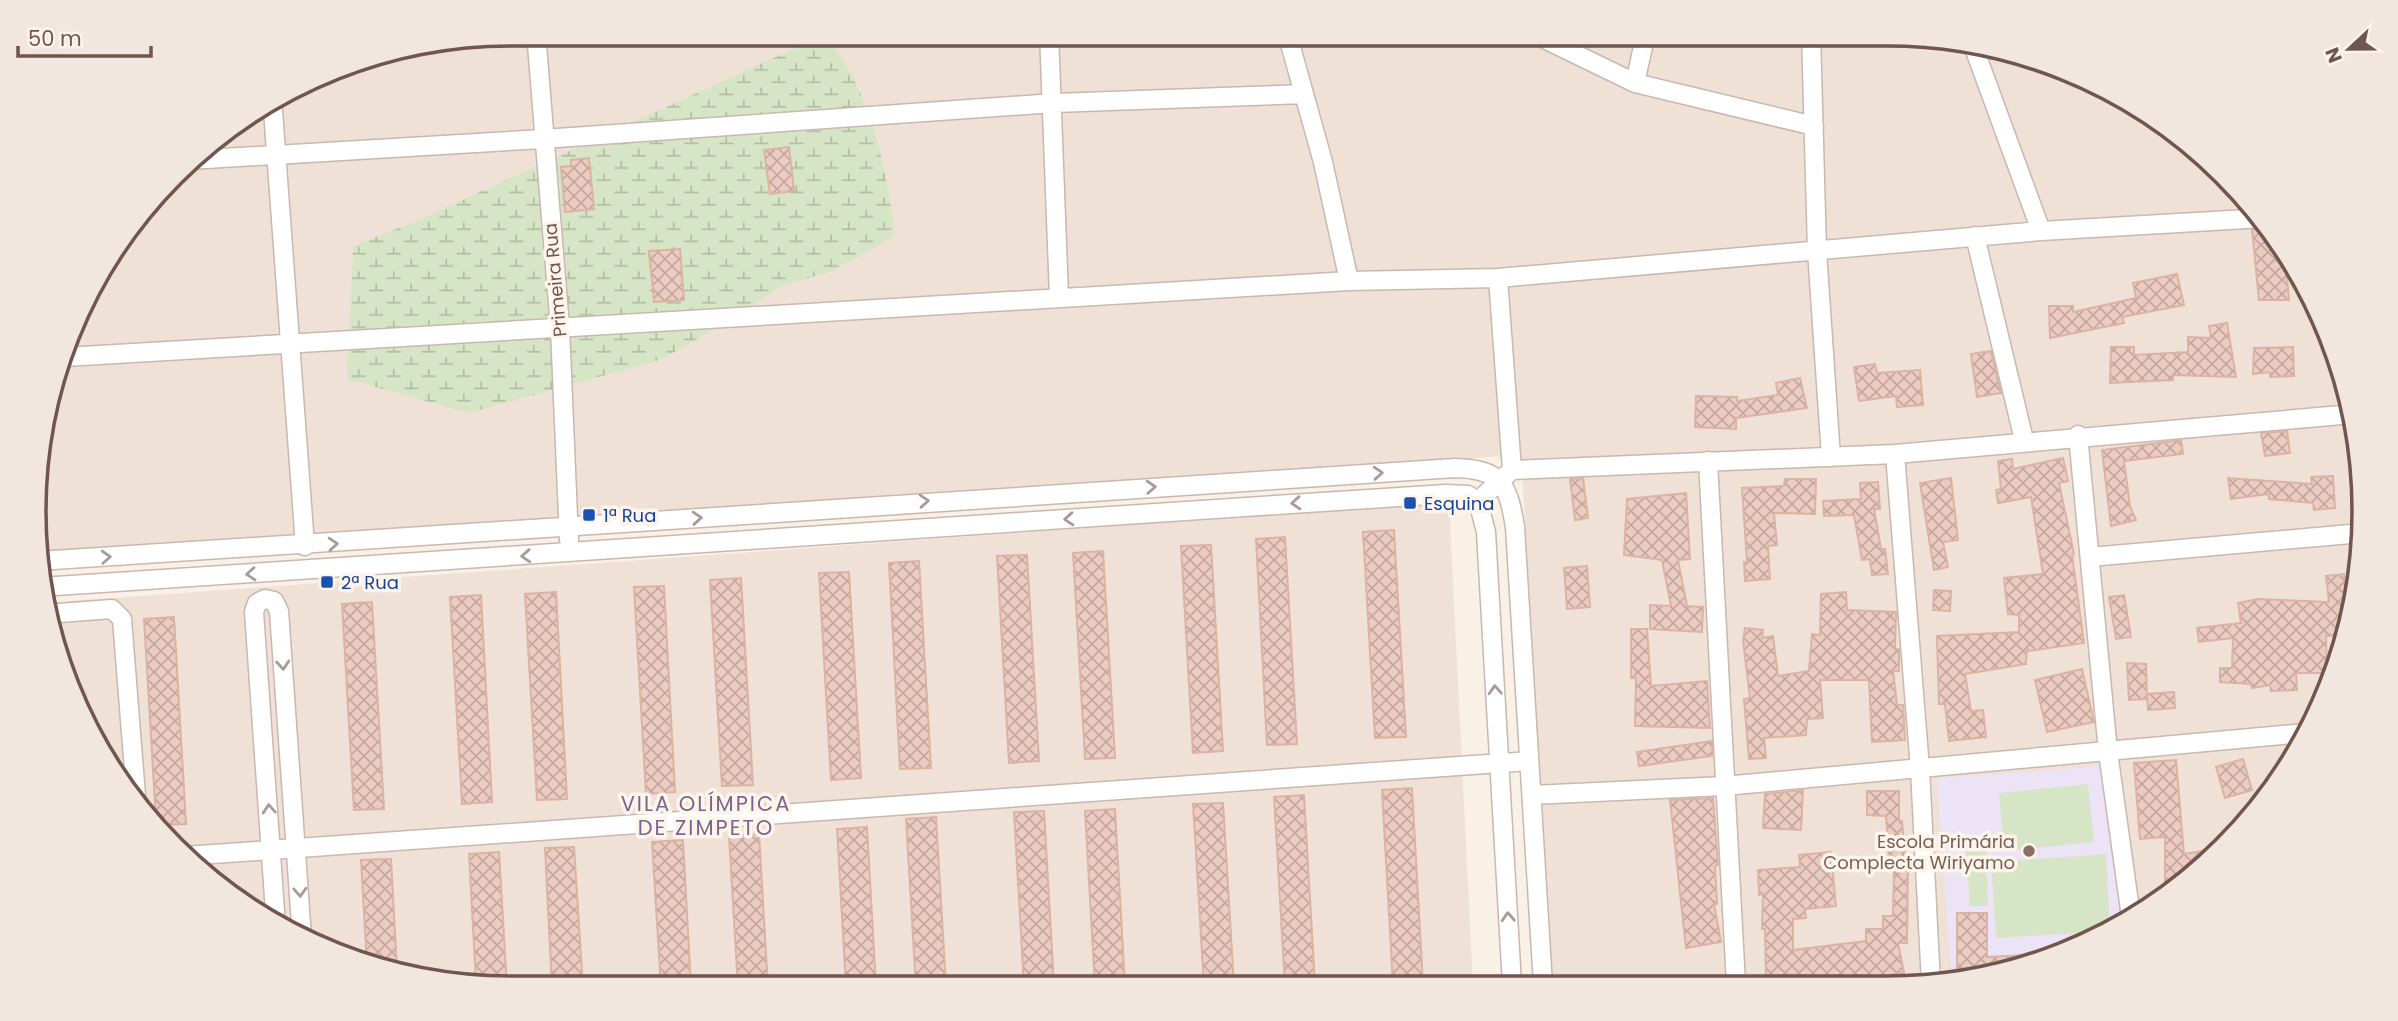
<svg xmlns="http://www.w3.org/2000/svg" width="2398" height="1021" font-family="Poppins,sans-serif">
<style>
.residential{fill:#f0e1d6}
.education{fill:#ece3f6}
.wetland{fill:url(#wetland-marsh)}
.garden{fill:#d7e5c7}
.building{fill:url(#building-cross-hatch);stroke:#dcb2a4;stroke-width:2}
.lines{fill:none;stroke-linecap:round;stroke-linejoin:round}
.street-casing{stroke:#cab7ae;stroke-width:21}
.street{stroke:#fff;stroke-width:18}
.oneway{stroke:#a99a95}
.transit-dot{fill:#1a4fb4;stroke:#fdf4ec;stroke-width:2.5}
.education-dot{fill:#8d6e63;stroke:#fdf4ec;stroke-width:2.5}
.labels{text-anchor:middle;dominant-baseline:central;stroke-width:7;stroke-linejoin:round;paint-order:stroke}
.street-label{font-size:18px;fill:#70564e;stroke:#fdf4ec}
.transit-label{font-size:18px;fill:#164399;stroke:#fdf4ec;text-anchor:start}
.education-label{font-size:18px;fill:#785e54;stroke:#fdf4ec;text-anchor:end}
.quarter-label{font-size:21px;letter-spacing:2px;fill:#7a668c;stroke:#fdf4ec}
.rim{fill:none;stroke:#70564e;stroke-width:3.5}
</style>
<defs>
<pattern id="wetland-marsh" width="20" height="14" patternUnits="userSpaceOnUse" patternTransform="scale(1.75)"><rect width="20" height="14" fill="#d7e5c7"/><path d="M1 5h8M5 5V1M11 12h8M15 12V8" fill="none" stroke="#b3bca4"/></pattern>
<pattern id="building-cross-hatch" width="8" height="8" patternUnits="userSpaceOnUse" patternTransform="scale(1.75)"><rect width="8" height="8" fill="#ecccc1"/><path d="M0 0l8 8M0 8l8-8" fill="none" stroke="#c4a89f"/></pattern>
</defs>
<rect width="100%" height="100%" fill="#f9f0e6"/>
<path class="residential" d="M 511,33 L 1888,33 L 2041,59 L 2126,97 L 2202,152 L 2266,220 L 2316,300 L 2349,387 L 2364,480 L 2361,573 L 2339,664 L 2284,776 L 2202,870 L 2098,939 L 1950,984 L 1552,985 L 1521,455 L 1064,484 L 572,523 L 305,533 L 38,557 L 33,510 L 42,418 L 97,272 L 196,151 L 272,97 L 357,59 Z
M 1449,502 L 1473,985 L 511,988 L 357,962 L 272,924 L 196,870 L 97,749 L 42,603 Z"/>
<path class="education" d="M 2108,766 L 2120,924 L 2098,939 L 1952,983 L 1937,778 Z"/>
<path class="wetland" d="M 824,35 C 872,90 886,166 895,236 L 832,271 L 782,286 L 729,321 L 660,360 L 469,413 L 347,379 L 353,246 L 416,221 Z"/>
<path class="garden" d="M 2088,784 L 2094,842 L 2004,851 L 1999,793 Z
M 1985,837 L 1988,906 L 1970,906 L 1965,838 Z
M 2106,854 L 2110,931 L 1996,938 L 1991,862 Z"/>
<path class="building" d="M 789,147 L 794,191 L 770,194 L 764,150 Z
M 589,158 L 594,209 L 565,212 L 561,167 L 571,166 L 571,160 Z
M 2271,227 L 2284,248 L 2289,300 L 2259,300 L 2252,230 Z
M 680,249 L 684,300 L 654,302 L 649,251 Z
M 2177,274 L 2184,305 L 2122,317 L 2124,323 L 2050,338 L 2049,306 L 2073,306 L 2073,312 L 2136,298 L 2133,283 Z
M 2227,323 L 2236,377 L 2173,375 L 2173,380 L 2110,383 L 2111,347 L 2134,347 L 2134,355 L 2188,352 L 2188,337 L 2211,338 L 2209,326 Z
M 2293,347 L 2294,376 L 2270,377 L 2270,372 L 2253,374 L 2254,348 Z
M 1991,351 L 2001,393 L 1977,397 L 1971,354 Z
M 1875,364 L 1877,373 L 1920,370 L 1923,405 L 1897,407 L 1896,396 L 1859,401 L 1854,367 Z
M 1800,378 L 1807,408 L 1736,418 L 1736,429 L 1695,427 L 1696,396 L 1737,397 L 1737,401 L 1778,395 L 1776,383 Z
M 2287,431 L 2290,453 L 2265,456 L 2261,433 Z
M 2181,440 L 2183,454 L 2124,461 L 2130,506 L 2136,520 L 2111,526 L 2102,450 Z
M 2063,458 L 2068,481 L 2059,483 L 2074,554 L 2072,555 L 2084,643 L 2028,651 L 2027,647 L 2026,664 L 1965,674 L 1971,711 L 1983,710 L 1986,737 L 1949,741 L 1945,704 L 1939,704 L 1937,636 L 2019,632 L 2019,615 L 2008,614 L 2004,578 L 2043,574 L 2031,497 L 1998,503 L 1996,490 L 2001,489 L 1998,461 L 2012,459 L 2013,469 Z
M 2333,476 L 2335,508 L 2314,510 L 2313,503 L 2269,499 L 2269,494 L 2231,499 L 2228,478 L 2312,484 L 2311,477 Z
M 1583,478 L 1588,518 L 1575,520 L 1570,479 Z
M 1951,478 L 1958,540 L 1943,542 L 1948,567 L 1934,570 L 1920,483 Z
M 1785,479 L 1816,479 L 1815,514 L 1774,513 L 1777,545 L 1768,546 L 1770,579 L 1745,581 L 1744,562 L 1747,562 L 1742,488 L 1784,486 Z
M 1878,482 L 1880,509 L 1874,509 L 1881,549 L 1885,549 L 1888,574 L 1872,575 L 1870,559 L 1862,560 L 1854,515 L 1824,516 L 1823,501 L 1861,499 L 1860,483 Z
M 1686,493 L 1690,559 L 1678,560 L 1687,606 L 1703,607 L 1702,632 L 1650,629 L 1650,605 L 1671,606 L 1662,560 L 1624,555 L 1627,499 Z
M 1394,530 L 1406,737 L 1375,738 L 1363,532 Z
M 1285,537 L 1297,744 L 1267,745 L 1256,539 Z
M 1211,545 L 1223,751 L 1193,753 L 1181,546 Z
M 1103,551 L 1115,758 L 1085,759 L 1073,553 Z
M 1027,555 L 1039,761 L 1009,763 L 997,556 Z
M 919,561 L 931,768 L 900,769 L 889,563 Z
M 1587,566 L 1590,607 L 1567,609 L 1564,568 Z
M 849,572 L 861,778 L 831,780 L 819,573 Z
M 2344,574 L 2348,626 L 2346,635 L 2326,636 L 2327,673 L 2296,673 L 2297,690 L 2271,691 L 2270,685 L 2252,688 L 2251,684 L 2220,682 L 2220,668 L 2232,668 L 2233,638 L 2199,642 L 2197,628 L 2241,623 L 2238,603 L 2258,599 L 2329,602 L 2326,576 Z
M 741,578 L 753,785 L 722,786 L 710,580 Z
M 664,586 L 675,792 L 646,794 L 634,587 Z
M 1934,590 L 1951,591 L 1950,611 L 1933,610 Z
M 556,592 L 567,799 L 537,800 L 525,594 Z
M 1846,592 L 1847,610 L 1896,612 L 1895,649 L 1899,649 L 1899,671 L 1893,671 L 1897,705 L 1903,705 L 1905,740 L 1872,742 L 1869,680 L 1820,680 L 1823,718 L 1807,719 L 1806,735 L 1764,738 L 1766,758 L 1749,759 L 1744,699 L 1750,698 L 1743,640 L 1745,628 L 1763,630 L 1762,638 L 1773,636 L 1778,676 L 1809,671 L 1812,634 L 1820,635 L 1821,594 Z
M 481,595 L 492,802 L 462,804 L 450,597 Z
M 2124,595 L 2131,637 L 2116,639 L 2109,597 Z
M 372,602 L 384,809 L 354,810 L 342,604 Z
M 174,617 L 186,824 L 160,825 L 156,820 L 144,619 Z
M 1631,629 L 1647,629 L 1651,686 L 1707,681 L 1710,728 L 1635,726 L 1636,678 L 1631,678 Z
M 2127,663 L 2146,664 L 2147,699 L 2129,700 Z
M 2082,669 L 2094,722 L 2047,732 L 2035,680 Z
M 2174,692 L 2175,708 L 2148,710 L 2147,694 Z
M 1712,741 L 1712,756 L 1639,766 L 1637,752 Z
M 2243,759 L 2252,790 L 2225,798 L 2216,767 Z
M 2176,760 L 2184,854 L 2221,848 L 2202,870 L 2165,894 L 2165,837 L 2140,839 L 2134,763 Z
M 1412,788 L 1423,985 L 1393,985 L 1382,790 Z
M 1803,790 L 1801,830 L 1763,828 L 1765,794 Z
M 1867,791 L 1899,791 L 1899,821 L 1902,821 L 1905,857 L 1889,859 L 1886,816 L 1867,815 Z
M 1304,795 L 1315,985 L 1285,986 L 1274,797 Z
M 1713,798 L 1718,865 L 1715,866 L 1717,904 L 1714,904 L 1721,942 L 1686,948 L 1670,800 Z
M 1223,803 L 1234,986 L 1204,986 L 1193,804 Z
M 1115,809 L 1125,986 L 1095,986 L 1085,811 Z
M 1044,811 L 1054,986 L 1024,986 L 1014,812 Z
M 936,817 L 946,986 L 916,987 L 906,819 Z
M 867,827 L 876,987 L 846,987 L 837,829 Z
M 759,834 L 768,987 L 738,987 L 729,836 Z
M 683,840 L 691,987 L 661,987 L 652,842 Z
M 574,847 L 583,988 L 552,988 L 545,848 Z
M 499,852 L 507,987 L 476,982 L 469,854 Z
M 1831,852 L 1836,906 L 1805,909 L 1806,918 L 1793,919 L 1793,950 L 1866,941 L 1866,929 L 1883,929 L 1883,916 L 1893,916 L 1894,870 L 1908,871 L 1907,943 L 1898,943 L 1904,973 L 1822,984 L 1814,984 L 1812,975 L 1766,976 L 1765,929 L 1762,929 L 1763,894 L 1759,895 L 1758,870 L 1800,867 L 1799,855 Z
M 391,859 L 397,969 L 367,964 L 361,860 Z
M 1957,913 L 1987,913 L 1987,957 L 2026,955 L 2027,960 L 1957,982 Z"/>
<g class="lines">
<g class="street-casing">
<path id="street" d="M 536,33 L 560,328 L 569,540
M 1049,33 L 1059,297
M 1287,33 L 1323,162 L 1349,281 L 1498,278 L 2041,231 L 2264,218
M 1532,33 L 1635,83 L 1814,126
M 1811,33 L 1817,251 L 1831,457
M 1974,48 L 2041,231
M 1635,83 L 1646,33
M 272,97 L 305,546
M 189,160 L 543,139 L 1054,103 L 1304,94
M 1975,236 L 2024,440
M 1498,278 L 1512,470
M 65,357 L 1349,281
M 2078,435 L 2108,752 L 2131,917
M 1895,454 L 1920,769 L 1931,984
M 1708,461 L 1736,984
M 1478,501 L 1512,470 L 1895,454 L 2353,414
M 2090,557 L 2362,533
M 38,561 C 511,533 982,497 1455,468 C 1501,469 1508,484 1515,527 L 1543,985
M 41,587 L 1291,504 L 1446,494 L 1468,495 L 1478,501 L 1486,532 L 1512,985
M 46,614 L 112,609 L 122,619 L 136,796
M 1532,795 L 1724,786 L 2305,733
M 185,856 L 1529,761
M 276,926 L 254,612 L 257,603 L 265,599 L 274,601 L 279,611 L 302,938"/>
</g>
<use href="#street" class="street"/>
</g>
<defs><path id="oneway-chevron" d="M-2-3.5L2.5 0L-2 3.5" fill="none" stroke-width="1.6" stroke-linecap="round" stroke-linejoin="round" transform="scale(1.75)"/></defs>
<g class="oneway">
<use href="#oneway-chevron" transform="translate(1378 473) rotate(-4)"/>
<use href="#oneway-chevron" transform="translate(1151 487) rotate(-3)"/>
<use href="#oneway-chevron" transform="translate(924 501) rotate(-4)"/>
<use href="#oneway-chevron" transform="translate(1296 503) rotate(176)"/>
<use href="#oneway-chevron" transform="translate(697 518) rotate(-4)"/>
<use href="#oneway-chevron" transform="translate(1069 519) rotate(176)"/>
<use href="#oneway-chevron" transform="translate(333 544) rotate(-4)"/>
<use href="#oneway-chevron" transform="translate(526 556) rotate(176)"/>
<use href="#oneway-chevron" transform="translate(106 557) rotate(-3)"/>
<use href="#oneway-chevron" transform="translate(251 574) rotate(176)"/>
<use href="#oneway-chevron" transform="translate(283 665) rotate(85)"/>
<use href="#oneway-chevron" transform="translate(1495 690) rotate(-93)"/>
<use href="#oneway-chevron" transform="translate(269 809) rotate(-94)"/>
<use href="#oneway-chevron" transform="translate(300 892) rotate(87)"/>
<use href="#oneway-chevron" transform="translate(1508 917) rotate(-93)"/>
</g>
<g class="transit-dot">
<rect x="1403" y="496" width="14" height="14" rx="3.5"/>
<rect x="582" y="508" width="14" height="14" rx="3.5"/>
<rect x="320" y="575" width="14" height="14" rx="3.5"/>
</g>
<circle class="education-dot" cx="2029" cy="851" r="7"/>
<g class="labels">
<g class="street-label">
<text transform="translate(555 280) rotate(-95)">Primeira Rua</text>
</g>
<g class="transit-label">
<text x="1424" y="503">Esquina</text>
<text x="603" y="515">1ª Rua</text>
<text x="341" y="582">2ª Rua</text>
</g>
<g class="education-label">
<text x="2015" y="841">Escola Primária<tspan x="2015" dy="21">Complecta Wiriyamo</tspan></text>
</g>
<g class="quarter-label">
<text x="706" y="803">VILA OLÍMPICA<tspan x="706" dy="24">DE ZIMPETO</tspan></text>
</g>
</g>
<path d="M0 0H2398V1021H0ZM511 46H1887A465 465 0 0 1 2352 511V511A465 465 0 0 1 1887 976H511A465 465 0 0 1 46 511V511A465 465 0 0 1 511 46Z" fill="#f2e7df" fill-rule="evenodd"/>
<path class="rim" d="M511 46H1887A465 465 0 0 1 2352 511V511A465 465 0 0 1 1887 976H511A465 465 0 0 1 46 511V511A465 465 0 0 1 511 46Z"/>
<g transform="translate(2349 49) rotate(248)" stroke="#fdf4ec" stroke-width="5" paint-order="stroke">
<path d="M0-5L12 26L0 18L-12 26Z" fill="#70564e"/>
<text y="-10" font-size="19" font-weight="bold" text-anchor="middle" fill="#70564e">N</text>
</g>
<path d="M18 46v10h133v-10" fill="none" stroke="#70564e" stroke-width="3.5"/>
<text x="28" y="46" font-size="21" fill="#70564e" stroke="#fdf4ec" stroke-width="5" paint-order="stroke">50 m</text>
</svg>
